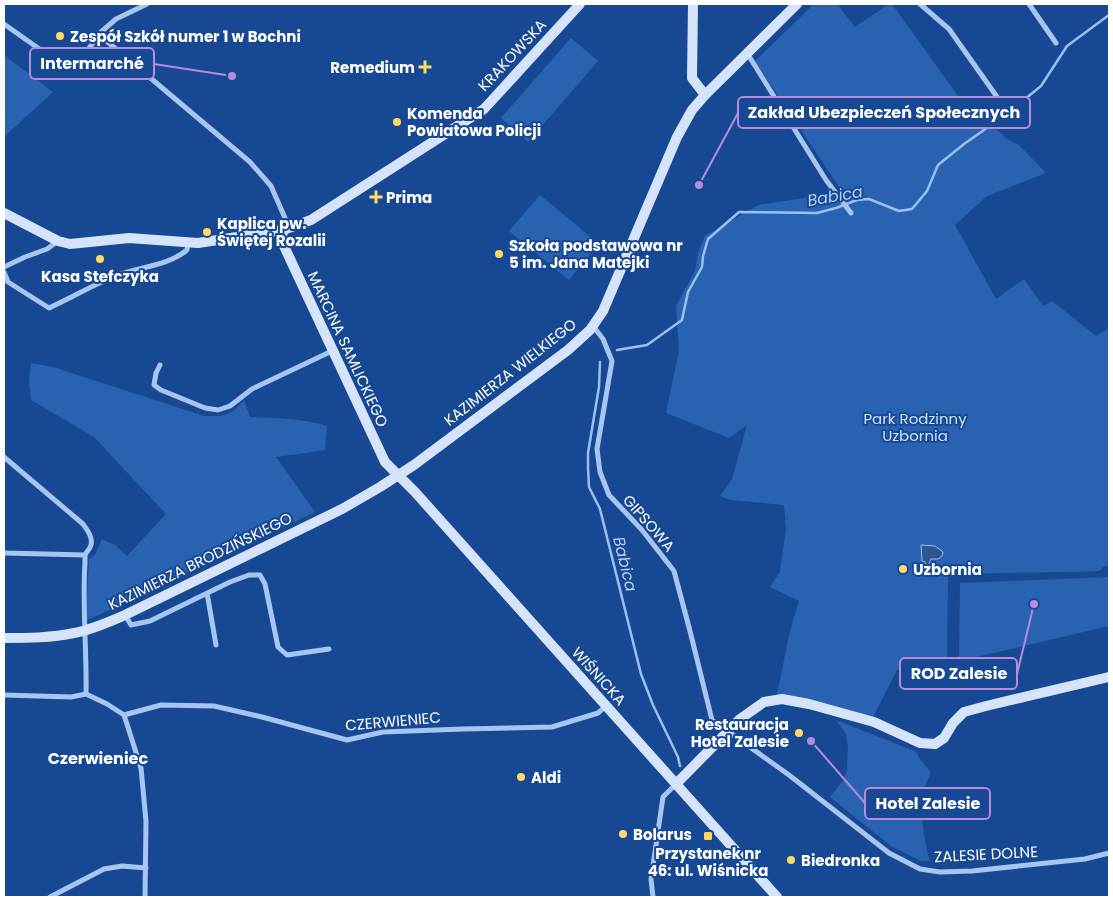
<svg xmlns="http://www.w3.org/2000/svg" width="1113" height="901" font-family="Poppins,sans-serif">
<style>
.green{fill:#2a62b2}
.water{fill:#30548c;stroke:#99c0f3}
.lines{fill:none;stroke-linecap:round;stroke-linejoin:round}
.stream{stroke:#99c0f3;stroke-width:2.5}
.street{stroke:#a7c5f1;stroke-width:5}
.secondary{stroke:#d5e4fb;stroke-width:10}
.poi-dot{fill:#ffd966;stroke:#174894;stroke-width:2}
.labels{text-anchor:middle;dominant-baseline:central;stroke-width:4;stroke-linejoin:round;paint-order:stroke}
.poi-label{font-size:15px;font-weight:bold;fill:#fff;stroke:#174894;text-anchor:start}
.street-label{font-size:15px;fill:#fff;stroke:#174894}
.park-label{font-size:15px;fill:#cee1fc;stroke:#174894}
.water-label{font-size:16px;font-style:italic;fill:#b3d0f7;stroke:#174894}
.neighbourhood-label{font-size:16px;font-weight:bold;fill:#fff;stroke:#174894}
.leader{fill:none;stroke:#b68bdc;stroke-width:2}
.callout-dot{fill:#b68bdc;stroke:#174894;stroke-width:2}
.callout{fill:#174894;stroke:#b68bdc;stroke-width:2}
.callout-label{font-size:16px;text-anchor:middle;font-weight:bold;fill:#fff}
</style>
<rect width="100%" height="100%" fill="#174894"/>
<path class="green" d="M 814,4 L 837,4 L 855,27 L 889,4 L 892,4 L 976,121 L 989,122 L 1007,139 L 1019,145 L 1046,173 L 987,196 L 955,225 L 996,299 L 1024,279 L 1043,306 L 1052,301 L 1096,336 L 1109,328 L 1109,566 L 1104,566 L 1099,571 C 1049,573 998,572 948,575 L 947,663 L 897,670 L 873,717 L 777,694 L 790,631 L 799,601 L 770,587 L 780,572 L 786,528 L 784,505 L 731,500 L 720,496 L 732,479 L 747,425 L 729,438 L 666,413 L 679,350 L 676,306 L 695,271 L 698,252 L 705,236 L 759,205 L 804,198 L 841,190 L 755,61 Z
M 571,38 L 598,61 L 528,142 L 501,118 Z
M 4,55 L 53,92 L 4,137 Z
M 540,195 L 599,244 L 569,280 L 509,231 Z
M 31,363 L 53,367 L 204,416 C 226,416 229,417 244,400 L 250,417 C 276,418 302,418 327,426 L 325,450 L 299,454 L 276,457 L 315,512 L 119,606 L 87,620 L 86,615 L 89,559 L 95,555 L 102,539 L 115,545 L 127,556 L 166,514 L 94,437 L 31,400 L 29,381 Z
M 1109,577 L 1109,626 L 959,661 L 960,583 Z
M 836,720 L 917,752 L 919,758 L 931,772 C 928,779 924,787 923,794 C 919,811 925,845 930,861 L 921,861 L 891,846 L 830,797 L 844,779 L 847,770 L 848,748 L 846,734 Z"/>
<path class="water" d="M 921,545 L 935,546 L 943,552 L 942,556 L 938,559 L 931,559 L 929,564 L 932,566 L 936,574 L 928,574 L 925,562 L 922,561 Z"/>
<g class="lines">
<path class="stream" d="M 617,350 L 647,345 L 682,320 L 688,292 L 702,267 L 703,256 L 708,239 L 739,212 L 817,213 L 836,208 L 857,200 L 869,199 L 899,211 L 912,209 L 927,191 L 938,165 L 964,144 L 1004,116 L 1041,86 L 1067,46 L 1109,15
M 600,362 L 599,387 L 588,453 L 588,468 L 589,487 L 600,509 L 641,674 L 653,705 L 678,757 L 680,766"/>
<path class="street" d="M 147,4 L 116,19 L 101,32 L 103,38 L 250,162 L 271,186 L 285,218 L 283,230
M 920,4 L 949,29 L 1007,111
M 1029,4 L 1056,43
M 4,24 L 62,65 L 73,66 L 81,59 L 101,32
M 747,53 L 826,180 L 851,213
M 4,267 L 25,257 L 47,249 L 58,241
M 4,272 L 8,282 L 49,308 C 71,298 93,285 115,276 C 138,267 168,266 187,250 L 188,243
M 593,326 L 603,339 L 612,361 L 597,449 L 600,472 L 609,495 L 642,530 L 674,571 L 690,631 L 712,720 L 789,775 L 889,853 L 920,869 L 940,872 L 972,871 L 1085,859 L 1109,853
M 160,365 L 156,373 L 154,385 L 161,390 L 205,408 L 218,410 L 230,406 L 252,389 L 332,351
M 4,457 L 83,524 C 87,530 93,537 91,545 C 90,549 87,551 85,555 C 85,557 85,560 85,563 C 82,606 87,650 86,694
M 4,553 L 85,555
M 207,593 L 216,645
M 125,615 L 131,625 L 150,621 L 230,582 L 249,575 L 260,575 L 265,584 L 278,647 L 287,655 L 329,649
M 86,694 L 107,704 L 124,715 L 141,768 L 146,821 L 145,897
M 4,695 L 71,697 L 86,694
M 124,715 L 161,705 L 214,706 L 262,717 L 347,740 L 383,732 L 463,729 L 552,727 L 598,713 L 606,706
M 50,897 L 104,869 L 122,866 L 146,868
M 653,897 L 651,879 L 663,797 L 676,784"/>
<path class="secondary" d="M 693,4 L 692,78 L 705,95
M 4,213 L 58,241 L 70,244 L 129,238 L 198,243 L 283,230 L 311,220 L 484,109 L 580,4
M 283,230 L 282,238 L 284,246 L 385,462 L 415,492 L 777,897
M 4,638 C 27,638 51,638 74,633 C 91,630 109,622 125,615 L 342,509 L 380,487 L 414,465 L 568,350 L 590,330 L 603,311 L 677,137 L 692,110 L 705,95 L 797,4
M 676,784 L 740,719 L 764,702 L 782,699 L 809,704 L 874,722 L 920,743 L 935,744 L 944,738 L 953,723 L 964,712 L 986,706 L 1109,677"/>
</g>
<g class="poi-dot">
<circle cx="60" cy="36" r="5"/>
<path d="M422.5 59.5h5v5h5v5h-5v5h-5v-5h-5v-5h5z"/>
<circle cx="397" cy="122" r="5"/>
<path d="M373.5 189.5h5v5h5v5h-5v5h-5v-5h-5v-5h5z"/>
<circle cx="207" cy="232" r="5"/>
<circle cx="499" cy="254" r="5"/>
<circle cx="100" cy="259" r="5"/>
<circle cx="903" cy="569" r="5"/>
<circle cx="799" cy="733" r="5"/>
<circle cx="521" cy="777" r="5"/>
<circle cx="623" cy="834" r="5"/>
<rect x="703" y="831" width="10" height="10" rx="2.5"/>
<circle cx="791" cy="860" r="5"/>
</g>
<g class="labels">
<g class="poi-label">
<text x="70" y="36">Zespół Szkół numer 1 w Bochni</text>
<text x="415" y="67" text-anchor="end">Remedium</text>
<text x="407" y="113">Komenda<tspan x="407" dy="17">Powiatowa Policji</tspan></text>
<text x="386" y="197">Prima</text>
<text x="217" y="223">Kaplica pw.<tspan x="217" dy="17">Świętej Rozalii</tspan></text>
<text x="509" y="245">Szkoła podstawowa nr<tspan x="509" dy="17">5 im. Jana Matejki</tspan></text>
<text x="100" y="276" text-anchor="middle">Kasa Stefczyka</text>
<text x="913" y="569">Uzbornia</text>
<text x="789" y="724" text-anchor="end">Restauracja<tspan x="789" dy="17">Hotel Zalesie</tspan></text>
<text x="531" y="777">Aldi</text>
<text x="633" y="834">Bolarus</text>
<text x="708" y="853" text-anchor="middle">Przystanek nr<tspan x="708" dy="17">46: ul. Wiśnicka</tspan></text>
<text x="801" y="860">Biedronka</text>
</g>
<g class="street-label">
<text transform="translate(512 55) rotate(-47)">KRAKOWSKA</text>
<text transform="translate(348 349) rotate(65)">MARCINA SAMLICKIEGO</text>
<text transform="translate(510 372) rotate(-38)">KAZIMIERZA WIELKIEGO</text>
<text transform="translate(649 523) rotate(49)">GIPSOWA</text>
<text transform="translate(200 561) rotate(-26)">KAZIMIERZA BRODZIŃSKIEGO</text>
<text transform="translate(599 676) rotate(48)">WIŚNICKA</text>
<text transform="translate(393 721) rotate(-5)">CZERWIENIEC</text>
<text transform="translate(986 854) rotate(-3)">ZALESIE DOLNE</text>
</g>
<g class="park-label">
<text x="915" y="418">Park Rodzinny<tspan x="915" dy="17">Uzbornia</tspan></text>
</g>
<g class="water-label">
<text transform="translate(835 196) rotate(-10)">Babica</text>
<text transform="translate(625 564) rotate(76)">Babica</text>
</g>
<g class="neighbourhood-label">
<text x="98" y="758">Czerwieniec</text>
</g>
</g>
<path class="leader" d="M232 76L154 64M699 185L738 113M1034 604L1017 674M811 741L865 803"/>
<g class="callout-dot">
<circle cx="232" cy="76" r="5"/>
<circle cx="699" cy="185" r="5"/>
<circle cx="1034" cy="604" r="5"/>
<circle cx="811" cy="741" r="5"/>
</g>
<g class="callout">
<rect x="30" y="48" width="124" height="31" rx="5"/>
<rect x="738" y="97" width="292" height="31" rx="5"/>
<rect x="900" y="658" width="117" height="31" rx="5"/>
<rect x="865" y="788" width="125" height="31" rx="5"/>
</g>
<g class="callout-label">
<text x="92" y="69">Intermarché</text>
<text x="884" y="118">Zakład Ubezpieczeń Społecznych</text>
<text x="959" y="679">ROD Zalesie</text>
<text x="928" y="809">Hotel Zalesie</text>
</g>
<rect width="1113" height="901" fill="none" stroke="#ffffff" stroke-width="10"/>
</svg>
